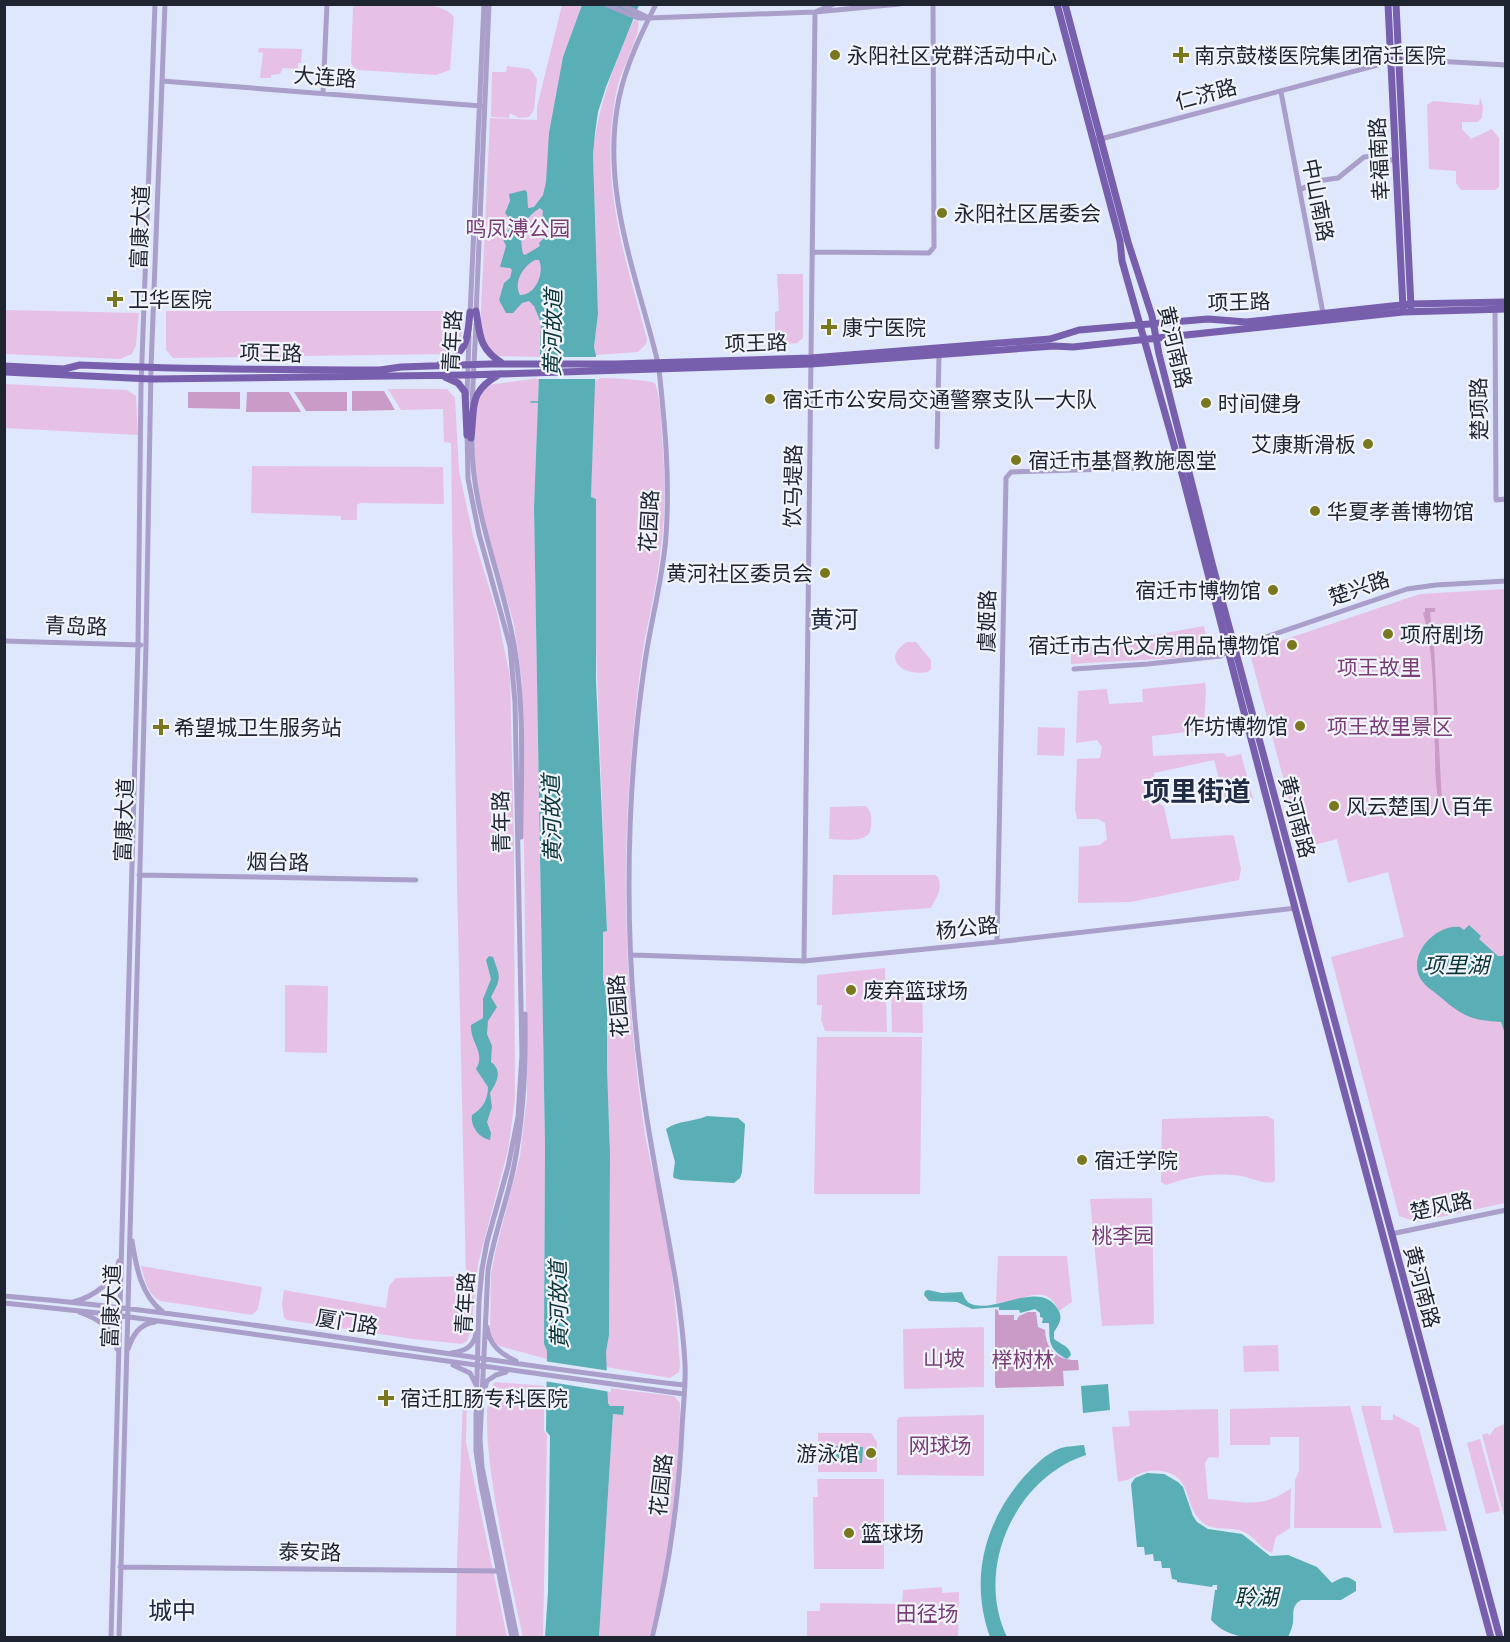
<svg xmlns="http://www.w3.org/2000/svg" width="1510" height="1642" font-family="Cabin,'Noto Sans SC',sans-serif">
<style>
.green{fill:#e7c1e5}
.forest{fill:#cb9bc8}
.water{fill:#5aafb6;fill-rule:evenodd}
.pier{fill:#dee7fb}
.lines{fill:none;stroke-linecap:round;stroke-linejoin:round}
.stream{stroke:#5aafb6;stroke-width:1.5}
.minor{stroke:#aa9eca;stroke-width:5}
.major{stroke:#785fad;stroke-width:7}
.poi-dot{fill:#7a781f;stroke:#f1f4fb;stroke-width:2}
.labels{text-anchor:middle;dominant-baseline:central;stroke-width:4.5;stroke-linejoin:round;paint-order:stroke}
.poi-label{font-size:21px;fill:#1e2430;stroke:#f1f4fb;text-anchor:start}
.street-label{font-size:21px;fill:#1e2430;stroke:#f1f4fb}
.park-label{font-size:21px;fill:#793e77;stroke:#f1f4fb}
.water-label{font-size:22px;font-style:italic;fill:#0b3639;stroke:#f1f4fb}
.quarter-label{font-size:24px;fill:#212b44;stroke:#f1f4fb}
.district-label{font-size:27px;font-weight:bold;fill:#212b44;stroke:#f1f4fb}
</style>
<rect width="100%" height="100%" fill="#dee7fb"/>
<path class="green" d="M 362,4 L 433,6 C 442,8 448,10 454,17 L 450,70 L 436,75 L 359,70 L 353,67 L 351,62 L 353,7 Z
M 562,5 L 582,5 L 577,20 L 552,233 L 545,250 L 540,357 L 496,356 L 493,355 L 480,332 L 490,118 L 537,120 L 537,107 Z
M 634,20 L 638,21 C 642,31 623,68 619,81 C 616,92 614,102 613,113 C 602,191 627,265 647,339 L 646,344 L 638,352 L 596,355 L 594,347 L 598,314 L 593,155 C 596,118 606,89 619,55 C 624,43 628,31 634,20 Z
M 259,48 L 302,49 L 301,63 L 298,63 L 298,69 L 283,68 L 280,74 L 271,75 L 271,78 L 260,78 L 263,53 L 258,52 Z
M 507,66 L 530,69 L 537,79 L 534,110 L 529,117 L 519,118 L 510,113 L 509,118 L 491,117 L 492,72 L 506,72 Z
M 1480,97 L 1483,107 L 1482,118 L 1477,122 L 1462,122 L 1462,129 L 1471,139 L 1492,129 L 1499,138 L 1499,187 L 1495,190 L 1461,190 L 1456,183 L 1456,171 L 1429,169 L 1427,105 L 1433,101 L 1479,105 Z
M 777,274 L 803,274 L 803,338 L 797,343 L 775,345 L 775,312 L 779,311 Z
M 5,310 L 139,313 L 136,345 L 132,354 L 120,359 L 5,354 Z
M 166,311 L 463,311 C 462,327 464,345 448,354 L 178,358 L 173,358 L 166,350 Z
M 539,378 L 534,507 L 545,1145 L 544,1344 L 547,1351 L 547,1359 L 499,1346 L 491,1337 L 490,1329 L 491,1274 L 496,1249 L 520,1156 L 527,1098 L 522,682 L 514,624 L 485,524 L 476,480 L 474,450 L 477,402 L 479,394 L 488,385 Z
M 601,378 C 610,378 649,380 655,383 C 661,398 661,420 662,437 C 665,473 666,511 661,546 C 658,581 649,615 643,649 C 637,690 633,732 630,773 C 621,889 627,1005 643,1121 C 648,1158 660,1195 666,1233 C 673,1277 677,1321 680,1366 L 679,1372 L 670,1378 L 606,1367 L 606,1351 L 609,1335 L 610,1154 L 607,1067 L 607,982 L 603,982 L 603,932 L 607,931 L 595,622 L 596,500 L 591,497 L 594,381 Z
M 4,384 L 127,390 L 136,396 L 138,435 L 5,428 Z
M 388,389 L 447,389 L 455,398 L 459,471 L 473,535 L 497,613 L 510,677 L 514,840 L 515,1099 L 508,1150 L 478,1264 L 471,1330 L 467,1341 L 462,1344 L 413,1339 L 287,1320 L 284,1318 L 282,1304 L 284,1290 L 386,1308 L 389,1286 L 396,1278 L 466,1276 L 457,883 L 451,443 L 444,442 L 443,409 L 401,410 Z
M 252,466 L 443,467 L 444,504 L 360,503 L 357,505 L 357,520 L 341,520 L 341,516 L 251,513 Z
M 1505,589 L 1505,1203 L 1418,1222 L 1399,1216 L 1331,957 L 1404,937 L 1388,872 L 1348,883 L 1337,839 L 1302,848 L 1250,654 L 1254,650 L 1420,594 Z
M 1204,626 L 1210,656 L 1071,664 L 1071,651 L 1073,650 Z
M 907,642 L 916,642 L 931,660 L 931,669 L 928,672 C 902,677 881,658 907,642 Z
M 1205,683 L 1206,689 L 1204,726 L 1196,731 L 1152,736 L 1153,756 L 1224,753 L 1227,757 L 1241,754 L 1253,799 L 1226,805 L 1214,760 L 1154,773 L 1159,803 L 1164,807 L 1171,839 L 1231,835 L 1234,836 L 1241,869 L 1239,880 L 1131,902 L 1078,903 L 1079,847 L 1100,845 L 1107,839 L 1105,823 L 1098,819 L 1077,819 L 1075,809 L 1077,759 L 1100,758 L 1102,747 L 1097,740 L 1076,743 L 1078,691 L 1107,689 L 1109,704 L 1143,702 L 1142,689 Z
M 1038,727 L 1065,728 L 1064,756 L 1037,755 Z
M 866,806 C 871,811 872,817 871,826 C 871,845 843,839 829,839 L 830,807 Z
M 833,875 L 935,875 L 938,877 C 943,891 936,897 931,908 L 832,915 Z
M 885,968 L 887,1032 L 825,1031 L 821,1020 L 822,1005 L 817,1005 L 817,975 Z
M 922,981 L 923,1033 L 892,1032 L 891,984 Z
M 285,985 L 328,986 L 327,1053 L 285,1052 Z
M 817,1037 L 922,1037 L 920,1194 L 814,1194 Z
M 1267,1116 L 1274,1120 L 1275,1180 L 1273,1182 C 1263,1184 1251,1178 1241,1176 C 1215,1172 1191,1176 1166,1185 L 1161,1182 L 1162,1119 Z
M 1152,1198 L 1154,1324 L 1102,1326 L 1090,1199 Z
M 998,1256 L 1067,1256 L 1072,1302 L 1059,1311 C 1049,1290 1038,1293 1019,1299 C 1012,1302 1004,1302 996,1303 Z
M 141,1266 L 262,1287 L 258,1309 L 252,1315 L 161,1301 C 147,1295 145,1279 141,1266 Z
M 983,1327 L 984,1329 L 984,1387 L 904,1389 L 903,1329 Z
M 1278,1345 L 1279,1371 L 1244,1372 L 1243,1346 Z
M 495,1382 L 544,1386 L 544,1431 L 547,1435 L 543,1637 L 523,1637 C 514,1594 469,1412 495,1382 Z
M 608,1388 L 674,1396 L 680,1403 C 679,1482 671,1561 649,1637 L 599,1638 L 613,1414 L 623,1415 L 623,1406 L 610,1406 L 607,1399 Z
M 467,1395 L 466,1442 L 507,1637 L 456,1638 L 457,1563 L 463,1397 Z
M 1350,1406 L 1382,1528 L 1294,1528 L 1295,1480 L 1299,1471 L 1299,1437 L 1270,1437 L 1270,1445 L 1230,1445 L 1230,1409 Z
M 1361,1406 L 1381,1406 L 1381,1420 L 1393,1420 L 1393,1414 L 1419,1428 L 1447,1531 L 1394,1533 Z
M 1218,1409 L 1219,1458 L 1209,1457 L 1205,1463 L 1208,1499 C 1241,1501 1262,1510 1291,1488 L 1290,1528 L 1276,1537 L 1272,1553 C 1260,1549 1255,1536 1242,1531 C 1226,1526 1212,1533 1199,1519 C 1184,1503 1192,1475 1161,1471 C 1139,1468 1136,1480 1118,1482 L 1112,1427 L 1130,1426 L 1128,1411 Z
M 984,1415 L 984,1476 L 897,1475 L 897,1420 L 899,1417 Z
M 1505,1424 L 1506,1424 L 1505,1520 L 1482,1435 L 1488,1433 L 1489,1436 L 1495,1428 Z
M 818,1433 L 871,1433 L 877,1442 L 877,1472 L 818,1472 Z
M 1480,1439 L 1500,1511 L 1486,1514 L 1467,1443 Z
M 817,1479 L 884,1479 L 884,1569 L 814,1569 L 813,1497 L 818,1497 Z
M 942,1587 L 942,1593 L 959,1592 L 958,1637 L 807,1637 L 807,1611 L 820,1611 L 820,1603 L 902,1604 L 903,1590 Z"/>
<path class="forest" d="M 352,391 L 384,391 L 395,410 L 352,411 Z
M 188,392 L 240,392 L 240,409 L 188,408 Z
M 247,392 L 289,392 L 301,412 L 246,412 Z
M 294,392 L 347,392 L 347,411 L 306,411 Z
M 1425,608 L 1435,608 L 1435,612 L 1430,612 L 1431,622 L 1433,625 L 1442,804 L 1439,803 C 1435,785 1435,766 1435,747 C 1433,703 1435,656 1423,613 L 1425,612 Z
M 995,1309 L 998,1310 L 999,1315 L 1014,1315 L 1014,1320 L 1017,1320 L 1019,1316 L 1028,1312 L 1036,1312 L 1038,1327 L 1045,1330 C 1046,1351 1059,1361 1078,1360 L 1079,1370 L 1063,1371 L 1064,1386 L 996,1388 L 995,1385 Z"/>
<path class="water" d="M 582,5 L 639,5 L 606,87 L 598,112 L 595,133 L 593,155 L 598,314 L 594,347 L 596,355 L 591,497 L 596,499 L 596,680 L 607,931 L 603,932 L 603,981 L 607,982 L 607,1067 L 610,1154 L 609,1335 L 606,1352 L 608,1403 L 610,1406 L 624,1406 L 623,1415 L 613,1414 L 599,1637 L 545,1637 L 548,1592 L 550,1436 L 546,1431 L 547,1351 L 544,1344 L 545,1145 L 534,507 L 541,323 L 534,306 L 529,301 L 522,303 L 513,313 L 506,313 L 499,300 L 504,283 L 510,278 L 512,270 L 510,268 L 500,267 L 506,246 L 502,237 L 495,233 L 500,228 L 506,232 L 509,229 L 509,218 L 505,213 L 510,201 L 509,194 L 525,190 L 527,192 L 528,208 L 534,207 L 543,195 L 546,182 L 549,133 L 563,57 ZM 540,208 L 543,211 L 542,221 L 548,228 L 549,233 L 539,243 L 540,246 L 525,255 L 523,254 C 519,233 521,220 540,208 ZM 535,260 L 539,260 C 545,273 535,296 520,295 C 513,282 523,266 535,260 Z
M 1469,925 L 1481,936 L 1479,939 L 1498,956 L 1503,956 L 1505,952 L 1505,1034 L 1501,1022 C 1469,1020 1463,1016 1439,996 C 1432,990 1423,985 1419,976 C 1409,952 1437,924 1460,927 L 1464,930 Z
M 489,956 L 493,957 C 500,977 502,977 491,997 L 497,1007 L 488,1021 L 487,1034 L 492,1046 L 491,1062 C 503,1071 497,1082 490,1093 L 492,1107 L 487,1122 L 491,1133 L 490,1140 C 479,1138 470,1126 472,1115 C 482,1109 488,1100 488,1087 L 476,1069 C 486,1052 470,1043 471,1025 L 483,1018 L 483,999 L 491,979 L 486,960 Z
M 707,1116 L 738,1118 L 745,1124 L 742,1172 L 740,1178 L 734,1183 L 681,1180 L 674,1178 L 673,1176 L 675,1162 L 666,1129 C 679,1120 693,1122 707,1116 Z
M 928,1290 L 942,1293 L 962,1292 C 965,1298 966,1303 974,1305 C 998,1311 1040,1281 1057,1308 C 1064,1318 1059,1324 1054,1332 L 1054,1339 C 1060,1344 1070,1346 1071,1355 L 1067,1359 C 1047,1349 1050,1340 1049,1323 L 1042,1323 L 1043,1318 L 1040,1317 L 1040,1313 L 1035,1309 L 1020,1313 L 1019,1310 L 999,1310 L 999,1307 L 972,1309 L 957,1302 L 929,1301 L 924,1295 L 925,1291 Z
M 1108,1384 L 1110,1410 L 1083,1413 L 1081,1386 Z
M 1084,1445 L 1086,1455 C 1015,1478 974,1569 1007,1637 L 990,1637 C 970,1581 983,1525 1022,1479 C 1032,1468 1046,1453 1061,1448 C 1068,1446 1077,1446 1084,1445 Z
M 824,1446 L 863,1447 L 862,1463 L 824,1463 Z
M 1147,1473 L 1164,1474 L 1178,1482 L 1183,1487 L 1193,1516 L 1197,1522 L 1208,1529 L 1242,1534 L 1270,1556 L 1288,1555 L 1317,1567 L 1332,1583 C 1342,1577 1347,1574 1356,1582 L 1356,1591 L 1341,1600 L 1301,1600 C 1291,1606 1294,1613 1293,1623 C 1292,1628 1290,1633 1288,1637 C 1259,1638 1231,1642 1211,1620 L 1215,1590 L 1217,1590 L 1217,1585 L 1213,1585 L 1212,1587 L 1177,1582 L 1177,1580 L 1172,1579 L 1170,1568 L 1162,1568 L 1161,1561 L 1154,1561 L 1153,1554 L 1145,1555 L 1144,1547 L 1137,1547 L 1131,1484 L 1135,1478 Z"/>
<path class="pier" d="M 537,357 L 598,357 L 597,379 L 536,379 Z
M 544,1361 L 610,1371 L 611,1392 L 544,1381 Z"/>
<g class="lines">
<path class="stream" d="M 531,402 L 539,402"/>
<path class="minor" d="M 605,4 L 638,18 L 649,18 L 620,4
M 656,4 C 641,34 626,65 619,98 C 600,189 637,276 658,363
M 649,18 L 815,12 L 900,4
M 162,81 L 481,106
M 1281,92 L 1323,313
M 323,94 L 327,4
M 1097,140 L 1400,59 L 1506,65
M 1300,190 L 1316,181 L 1338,178 L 1364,157 L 1374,156 L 1396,161
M 812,252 L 929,253 L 934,247 L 933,4
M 1495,309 L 1496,500 L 1506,499
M 470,315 L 484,4
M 476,315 L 489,4
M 467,395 L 469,336
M 472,404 L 476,324
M 467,432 L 468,479 L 479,534 L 510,646 L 515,702 L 522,1055 L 518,1117 L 508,1167 L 487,1242 L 482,1269 L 479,1301 L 476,1416 L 476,1451 L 481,1485 L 512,1638
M 472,435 C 470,510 502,573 514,645 C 525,708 521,773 521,837
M 937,447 L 939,355
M 4,641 L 141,645
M 1074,669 L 1148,664 L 1221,656 L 1228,650 L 1407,589 L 1436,585 L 1506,581
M 139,875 L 416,880
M 997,942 L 1006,478 L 1011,472 L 1180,467
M 632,955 L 804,961 L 997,942 L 1296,908
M 804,961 L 815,12 L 834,4
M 1391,1234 L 1506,1210
M 132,1241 C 136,1266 141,1296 163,1312
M 4,1296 C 233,1315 457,1360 684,1385
M 73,1302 C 93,1297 115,1282 119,1261
M 4,1303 L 108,1314 L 684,1394
M 79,1312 C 99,1319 112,1327 117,1349
M 487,1327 C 489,1345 501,1354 516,1361
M 128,1349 C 133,1335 139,1324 155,1322
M 451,1353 C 465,1351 474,1347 476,1333
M 453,1365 L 470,1373 L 476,1385
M 484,1391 L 487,1381 L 496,1375 L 506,1372
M 120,1567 L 499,1571
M 111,1638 L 138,645 L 141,387 L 155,4
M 119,1638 L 146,645 L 151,368 L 165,4
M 517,1638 L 482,1467 L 480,1439 L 488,1270 C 494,1235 507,1201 514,1166 C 524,1116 526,1066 525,1014
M 652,1638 C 669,1568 679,1499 682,1428 C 683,1407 686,1385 685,1364 C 681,1293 665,1225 653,1155 C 637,1067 629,976 629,886 C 629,811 634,736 645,662 C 651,620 663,578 666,536 C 670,479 665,425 659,369"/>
<path class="major" d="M 1057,4 L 1120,241 L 1122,261 L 1181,470 L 1295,908 L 1491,1638
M 1065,4 L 1128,242 L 1152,316 L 1159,354 L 1212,563 L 1500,1638
M 1388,4 L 1403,308
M 1396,4 L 1411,306
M 476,311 C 480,335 479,349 502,363
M 440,364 C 469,352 467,340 470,312
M 4,366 L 64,369 L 80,365 C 180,369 280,370 380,370 L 401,367 L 490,364 L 616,364 L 811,358 L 1050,339 L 1079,330 L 1208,319 L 1246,322 L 1410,304 L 1506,302
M 4,372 L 151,379 L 467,375 L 811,364 L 1054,346 L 1073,347 L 1403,312 L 1506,309
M 445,377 L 458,383 L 465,392 L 467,435
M 471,438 C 475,405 468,392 500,374"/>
</g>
<g class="poi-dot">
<circle cx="835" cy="55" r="6"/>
<path d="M1178 46h6v6h6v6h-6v6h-6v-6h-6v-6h6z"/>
<circle cx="942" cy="213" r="6"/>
<path d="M112 290h6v6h6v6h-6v6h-6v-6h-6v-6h6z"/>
<path d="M826 318h6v6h6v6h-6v6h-6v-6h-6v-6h6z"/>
<circle cx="770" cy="399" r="6"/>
<circle cx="1206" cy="403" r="6"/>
<circle cx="1368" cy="444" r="6"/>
<circle cx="1016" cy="460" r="6"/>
<circle cx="1315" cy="511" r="6"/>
<circle cx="825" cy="573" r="6"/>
<circle cx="1273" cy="590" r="6"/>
<circle cx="1388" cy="634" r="6"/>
<circle cx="1292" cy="645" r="6"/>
<circle cx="1300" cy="726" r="6"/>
<path d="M158 718h6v6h6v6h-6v6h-6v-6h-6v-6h6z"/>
<circle cx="1334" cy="806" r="6"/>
<circle cx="851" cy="990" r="6"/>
<circle cx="1082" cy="1160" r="6"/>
<path d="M383 1389h6v6h6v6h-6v6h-6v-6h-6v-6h6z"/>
<circle cx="871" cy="1453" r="6"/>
<circle cx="849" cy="1533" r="6"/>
</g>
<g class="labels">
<g class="poi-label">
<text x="847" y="55">永阳社区党群活动中心</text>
<text x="1194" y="55">南京鼓楼医院集团宿迁医院</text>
<text x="954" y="213">永阳社区居委会</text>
<text x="128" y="299">卫华医院</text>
<text x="842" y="327">康宁医院</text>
<text x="782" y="399">宿迁市公安局交通警察支队一大队</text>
<text x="1218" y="403">时间健身</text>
<text x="1356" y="444" text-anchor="end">艾康斯滑板</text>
<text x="1028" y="460">宿迁市基督教施恩堂</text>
<text x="1327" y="511">华夏孝善博物馆</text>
<text x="813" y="573" text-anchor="end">黄河社区委员会</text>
<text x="1261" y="590" text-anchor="end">宿迁市博物馆</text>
<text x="1400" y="634">项府剧场</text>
<text x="1280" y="645" text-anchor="end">宿迁市古代文房用品博物馆</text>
<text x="1288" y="726" text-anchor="end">作坊博物馆</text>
<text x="174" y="727">希望城卫生服务站</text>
<text x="1346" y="806">风云楚国八百年</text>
<text x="863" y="990">废弃篮球场</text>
<text x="1094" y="1160">宿迁学院</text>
<text x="400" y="1398">宿迁肛肠专科医院</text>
<text x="859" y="1453" text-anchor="end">游泳馆</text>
<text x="861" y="1533">篮球场</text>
</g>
<g class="street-label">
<text transform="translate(325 77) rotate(4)">大连路</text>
<text transform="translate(1206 94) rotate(-15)">仁济路</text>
<text transform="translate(1379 159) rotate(-93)">幸福南路</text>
<text transform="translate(1318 200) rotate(79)">中山南路</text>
<text transform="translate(140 227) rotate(-88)">富康大道</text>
<text transform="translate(1239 302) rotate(-2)">项王路</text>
<text transform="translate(452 341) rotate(-87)">青年路</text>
<text transform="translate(756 343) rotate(-2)">项王路</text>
<text transform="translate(1175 347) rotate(77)">黄河南路</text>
<text transform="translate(271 353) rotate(1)">项王路</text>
<text transform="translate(1479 409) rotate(-91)">楚项路</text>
<text transform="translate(793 486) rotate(-89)">饮马堤路</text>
<text transform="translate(649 521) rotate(-87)">花园路</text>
<text transform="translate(1359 588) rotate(-19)">楚兴路</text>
<text transform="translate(987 621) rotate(-89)">虞姬路</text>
<text transform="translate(76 626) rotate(2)">青岛路</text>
<text transform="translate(1297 817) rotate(75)">黄河南路</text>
<text transform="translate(124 820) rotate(-88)">富康大道</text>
<text transform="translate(501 822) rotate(-91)">青年路</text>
<text transform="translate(278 862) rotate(1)">烟台路</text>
<text transform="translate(967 928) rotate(-6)">杨公路</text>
<text transform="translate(618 1006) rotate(-94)">花园路</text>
<text transform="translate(1441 1206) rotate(-12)">楚风路</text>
<text transform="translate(1422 1287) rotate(75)">黄河南路</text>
<text transform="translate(465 1303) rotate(-87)">青年路</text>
<text transform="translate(111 1306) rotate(-88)">富康大道</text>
<text transform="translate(347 1322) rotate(9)">厦门路</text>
<text transform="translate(661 1485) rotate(-84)">花园路</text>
<text transform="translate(310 1552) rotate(1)">泰安路</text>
</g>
<g class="park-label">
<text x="518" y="228">鸣凤溥公园</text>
<text x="1379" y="667">项王故里</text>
<text x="1390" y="726">项王故里景区</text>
<text x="1123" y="1235">桃李园</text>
<text x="944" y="1358">山坡</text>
<text x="1023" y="1359">榉树林</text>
<text x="940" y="1445">网球场</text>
<text x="927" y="1613">田径场</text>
</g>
<g class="water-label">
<text transform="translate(553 333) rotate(-89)">黄河故道</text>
<text transform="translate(552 819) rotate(-91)">黄河故道</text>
<text x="1456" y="965">项里湖</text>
<text transform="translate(559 1305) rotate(-91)">黄河故道</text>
<text x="1256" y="1597">聆湖</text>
</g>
<g class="quarter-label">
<text x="834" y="619">黄河</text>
<text x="172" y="1610">城中</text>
</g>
<g class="district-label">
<text x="1197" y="791">项里街道</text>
</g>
</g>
<rect width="1510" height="1642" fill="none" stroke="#1e2430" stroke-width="12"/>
</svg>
